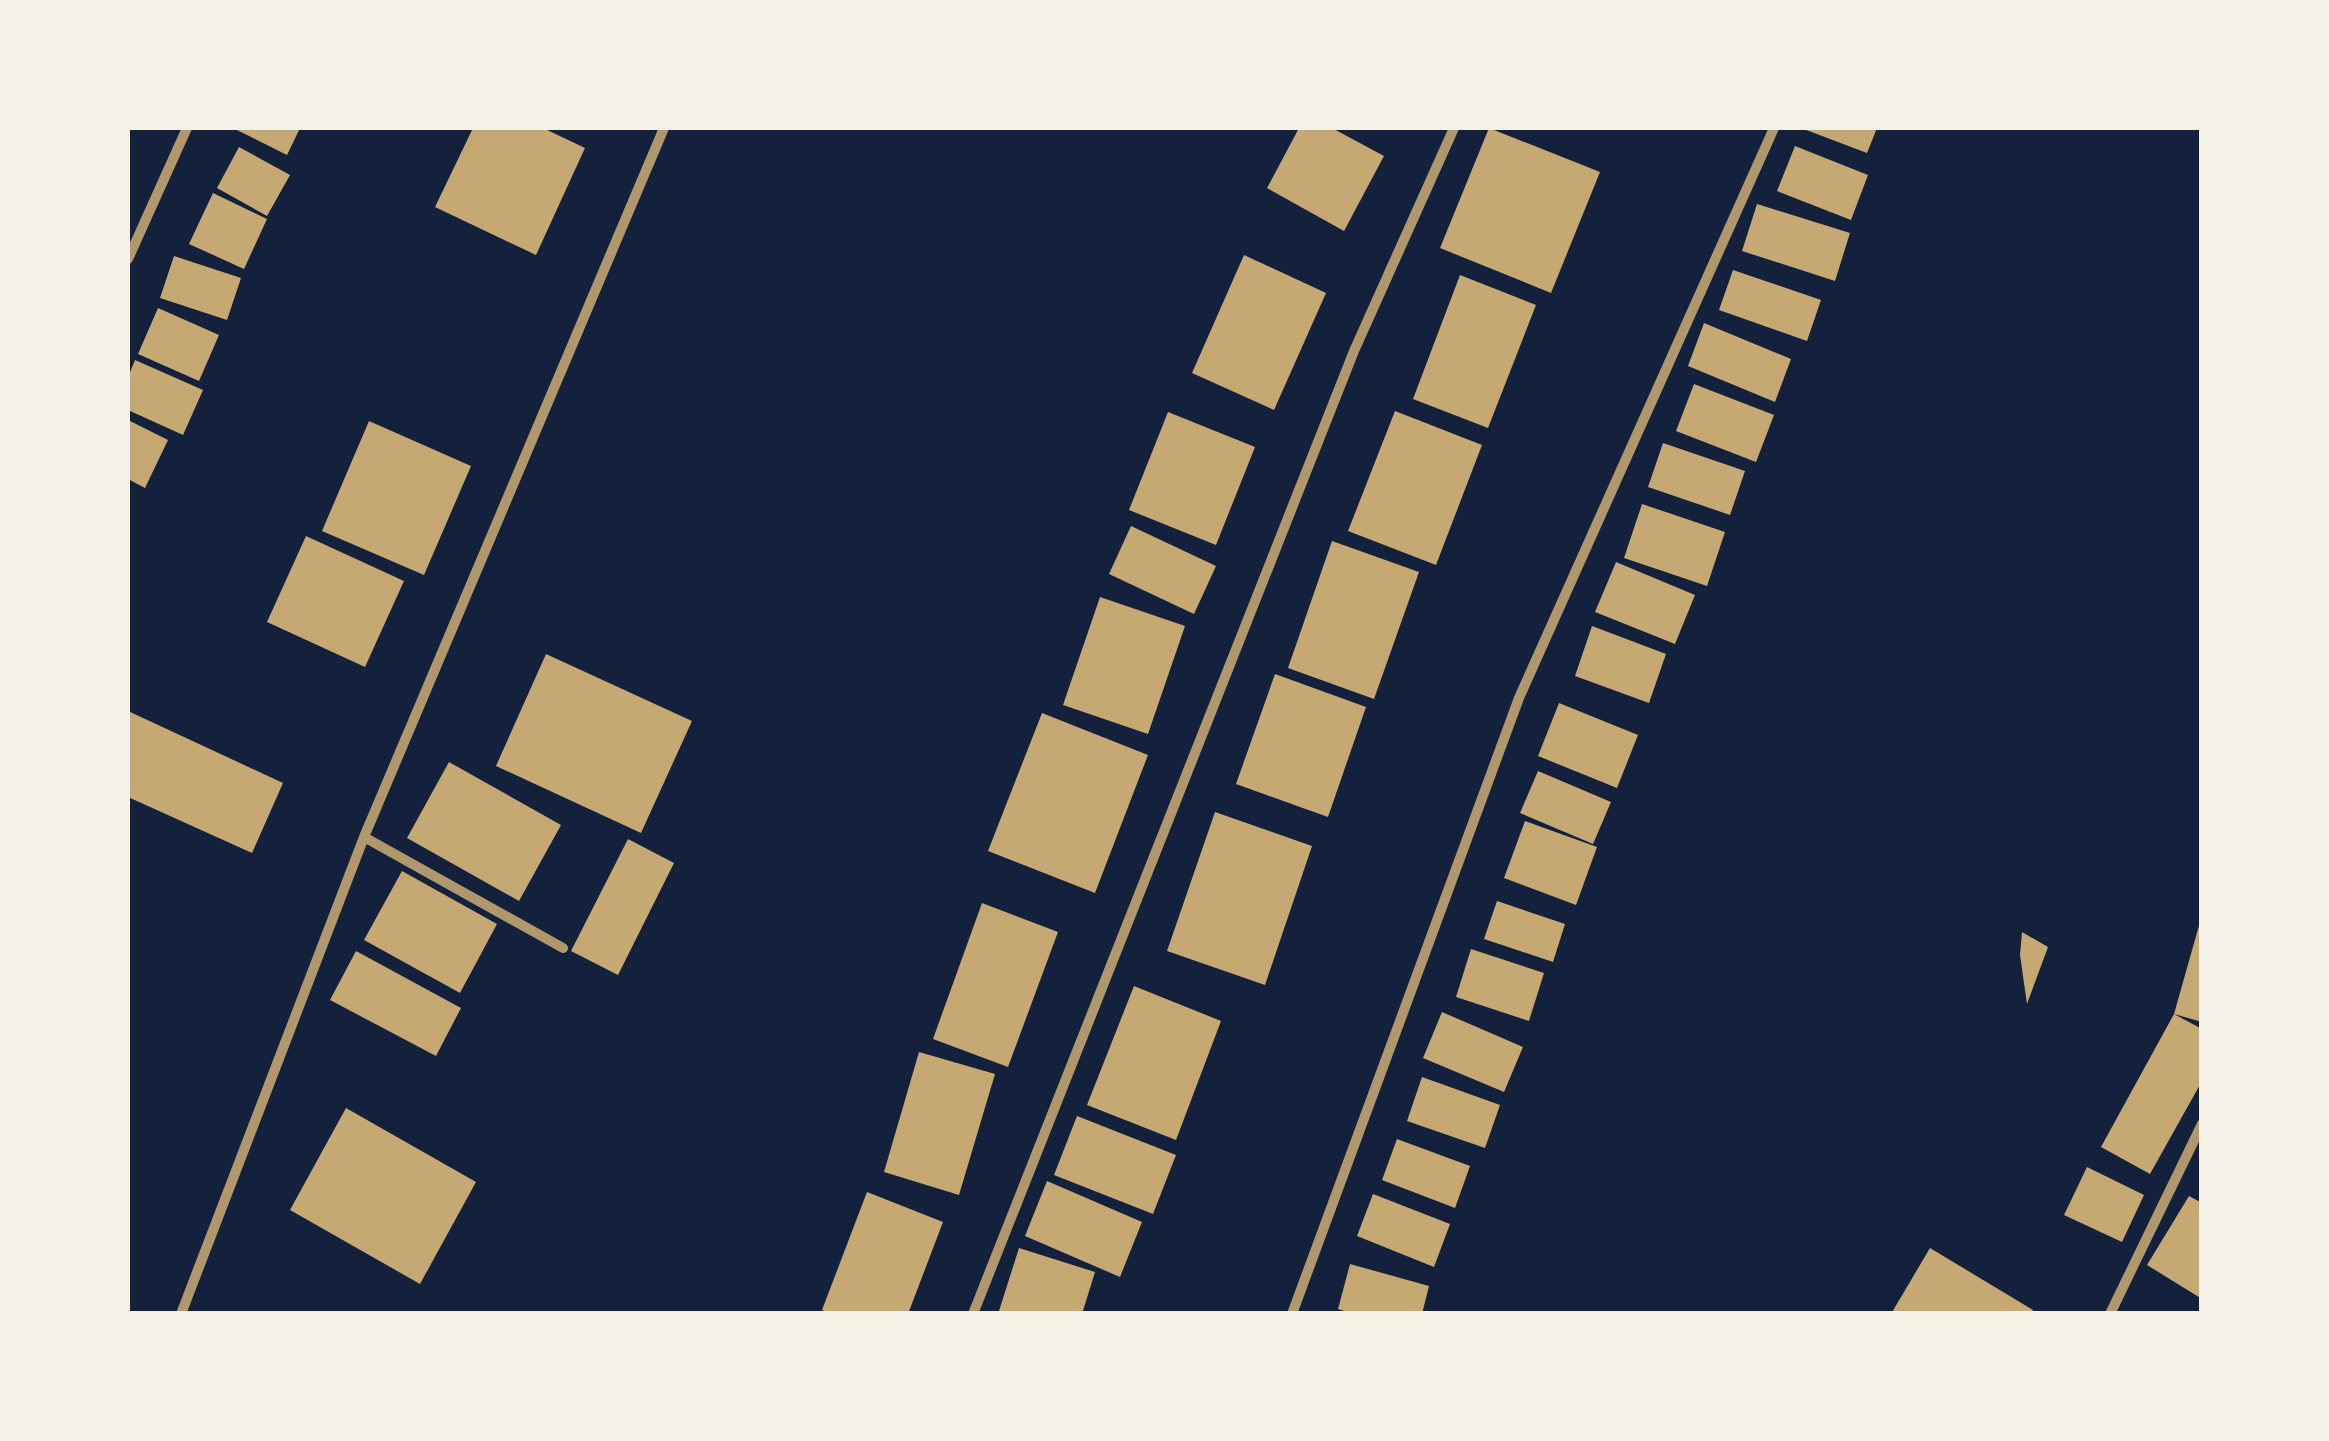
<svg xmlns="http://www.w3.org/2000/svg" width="2329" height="1441" font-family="'PT Sans',sans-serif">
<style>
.building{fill:#c6a872}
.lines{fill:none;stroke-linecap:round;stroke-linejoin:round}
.minor{stroke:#b1986c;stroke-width:10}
</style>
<rect width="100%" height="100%" fill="#14213d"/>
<path class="building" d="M 233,128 L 300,128 L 287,155 Z
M 473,128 L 543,128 L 585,148 L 536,255 L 435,207 Z
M 1299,128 L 1332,128 L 1384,156 L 1344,231 L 1267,188 Z
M 1489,128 L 1600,172 L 1551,293 L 1440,248 Z
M 1801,128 L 1877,128 L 1867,153 Z
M 1795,146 L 1868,175 L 1851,220 L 1777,191 Z
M 239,147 L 290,175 L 267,216 L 217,188 Z
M 213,193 L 267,219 L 244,269 L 189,244 Z
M 1757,204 L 1850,233 L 1835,281 L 1742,251 Z
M 1244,255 L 1326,293 L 1274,410 L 1192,373 Z
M 174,256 L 241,278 L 227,320 L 160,298 Z
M 1733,270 L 1821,300 L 1807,341 L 1719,310 Z
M 1460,275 L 1536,305 L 1488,428 L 1413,399 Z
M 158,308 L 219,335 L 199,381 L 138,354 Z
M 1704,323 L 1791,359 L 1775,402 L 1688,366 Z
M 135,360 L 203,390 L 183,435 L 128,410 L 128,377 Z
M 1694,384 L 1774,415 L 1756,462 L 1676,431 Z
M 1395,411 L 1482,445 L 1436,565 L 1348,531 Z
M 1168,412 L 1255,447 L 1216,545 L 1129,510 Z
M 128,420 L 168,440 L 145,488 L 128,479 Z
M 369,421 L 471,466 L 424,575 L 322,531 Z
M 1663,443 L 1745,471 L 1730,515 L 1648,487 Z
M 1642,504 L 1725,532 L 1707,586 L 1624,558 Z
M 1131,526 L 1216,566 L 1194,614 L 1109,574 Z
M 306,536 L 404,581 L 365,667 L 267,622 Z
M 1332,541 L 1419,572 L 1374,699 L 1288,668 Z
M 1616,562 L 1695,595 L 1675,644 L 1595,612 Z
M 1100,597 L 1185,626 L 1148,734 L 1063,705 Z
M 1592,626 L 1666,654 L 1649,703 L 1575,676 Z
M 546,654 L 692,721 L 641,833 L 496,766 Z
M 1275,674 L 1366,707 L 1328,817 L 1236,784 Z
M 1559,703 L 1638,735 L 1617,788 L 1538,756 Z
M 128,711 L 283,783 L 252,853 L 128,797 Z
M 1042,713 L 1148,755 L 1095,893 L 988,851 Z
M 449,762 L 561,825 L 519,901 L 407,838 Z
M 1538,771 L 1611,802 L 1593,844 L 1520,813 Z
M 1215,812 L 1312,846 L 1265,985 L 1167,951 Z
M 1525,821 L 1597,847 L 1576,905 L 1504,878 Z
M 628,839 L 674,863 L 618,975 L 571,951 Z
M 402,871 L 497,924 L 460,993 L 364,940 Z
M 1497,901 L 1565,924 L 1553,962 L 1484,939 Z
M 982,903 L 1058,932 L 1008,1067 L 933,1039 Z
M 2200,922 L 2202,923 L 2202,1022 L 2174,1014 Z
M 2022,932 L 2048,947 L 2027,1004 L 2020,955 Z
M 1471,949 L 1544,973 L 1529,1021 L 1456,997 Z
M 356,951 L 461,1008 L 436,1056 L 330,1000 Z
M 1134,986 L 1221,1021 L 1176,1140 L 1087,1105 Z
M 1442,1012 L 1523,1047 L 1504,1092 L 1423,1058 Z
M 2174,1014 L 2202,1029 L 2202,1081 L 2150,1174 L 2101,1147 Z
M 919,1052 L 995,1074 L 959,1195 L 884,1172 Z
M 1422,1077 L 1500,1105 L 1485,1148 L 1407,1121 Z
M 346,1108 L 476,1182 L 420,1284 L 290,1210 Z
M 1077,1116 L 1176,1155 L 1153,1214 L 1054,1175 Z
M 1397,1139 L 1470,1166 L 1455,1208 L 1382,1180 Z
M 2087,1167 L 2144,1195 L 2122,1242 L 2064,1215 Z
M 1047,1181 L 1142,1222 L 1120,1277 L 1025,1236 Z
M 867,1192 L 943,1222 L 908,1314 L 831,1314 L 822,1310 Z
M 1373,1194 L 1450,1224 L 1434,1267 L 1357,1236 Z
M 2189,1196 L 2202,1203 L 2202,1299 L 2147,1265 Z
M 1019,1248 L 1095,1272 L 1082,1314 L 998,1314 Z
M 1930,1248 L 2033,1310 L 2031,1314 L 1891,1314 Z
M 1350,1264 L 1429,1286 L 1422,1314 L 1354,1314 L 1338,1309 Z"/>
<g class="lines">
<path class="minor" d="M 128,259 L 187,128
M 364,837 L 563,948
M 181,1314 L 364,837 L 664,128
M 973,1314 L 1354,351 L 1454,128
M 1292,1314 L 1519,698 L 1774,128
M 2110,1314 L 2202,1124"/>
</g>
<rect width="2329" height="1441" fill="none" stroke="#f6f1e7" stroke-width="260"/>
</svg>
